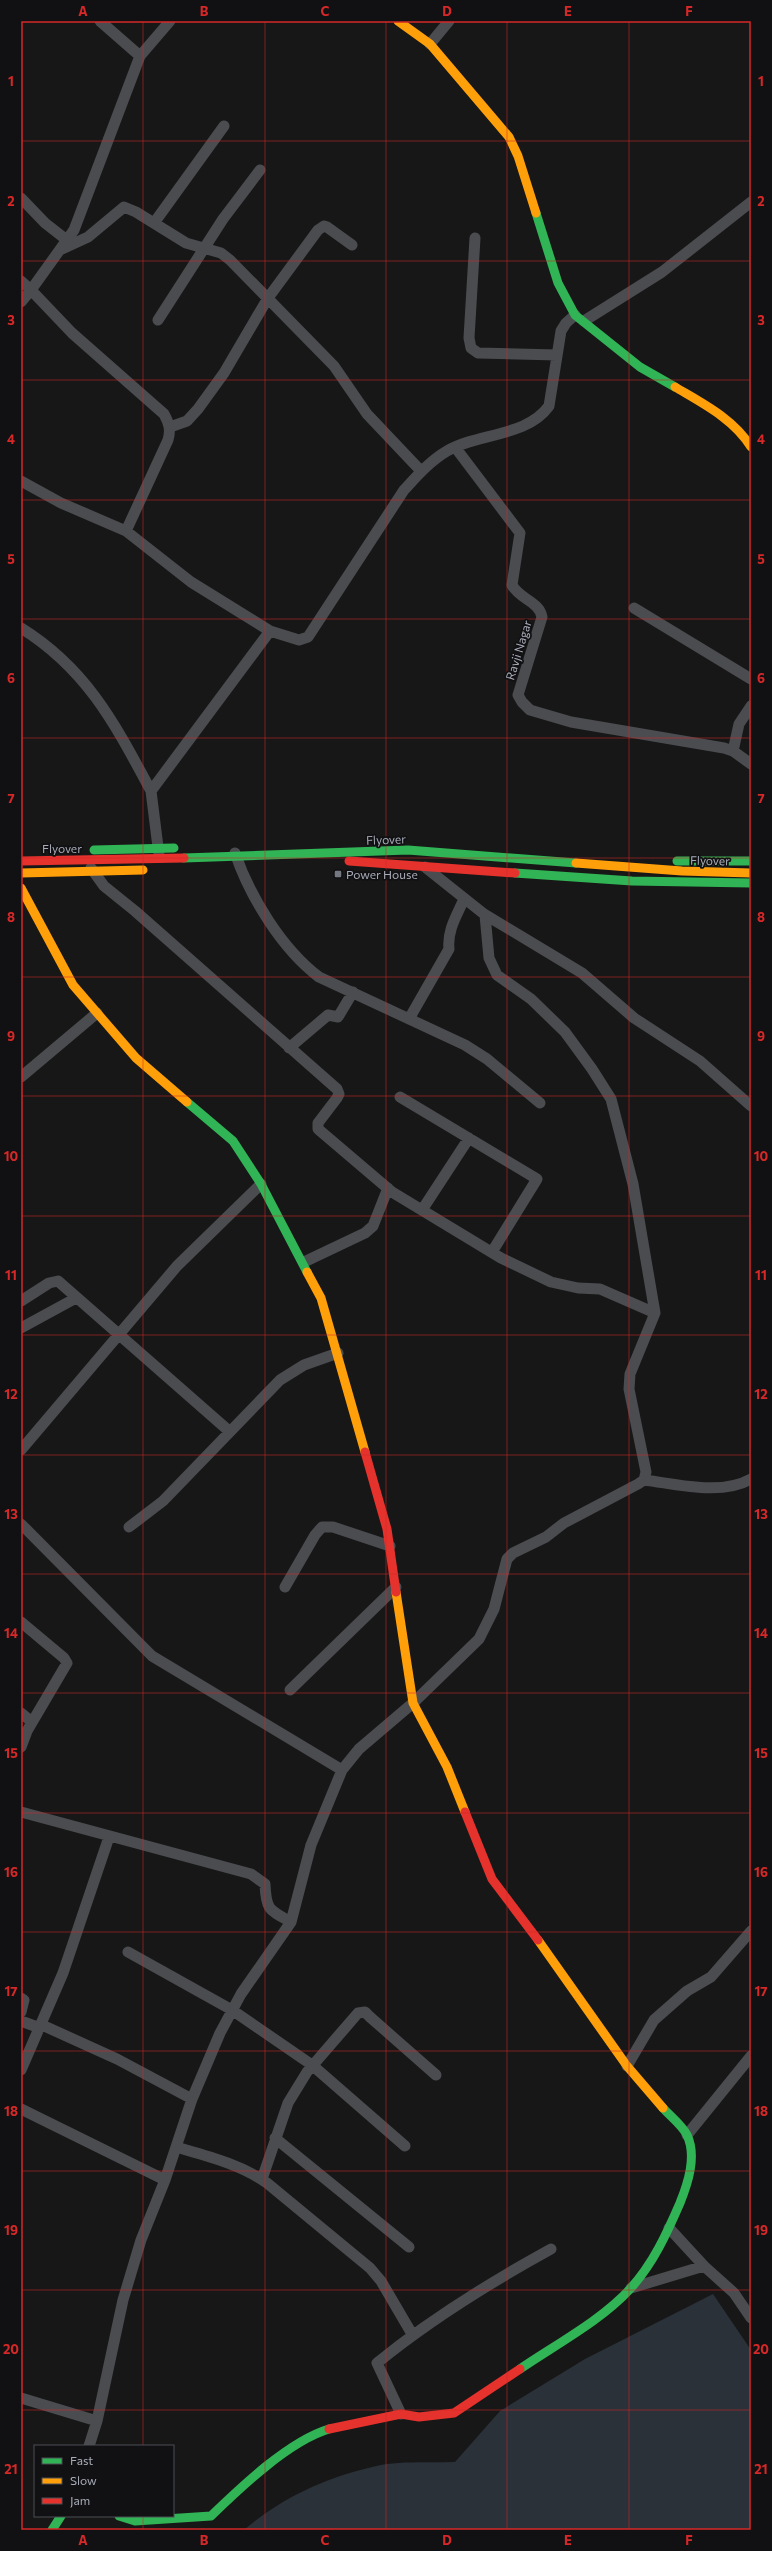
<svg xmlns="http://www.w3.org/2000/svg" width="772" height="2551" font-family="Commissioner,sans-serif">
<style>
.water{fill:#2a3139}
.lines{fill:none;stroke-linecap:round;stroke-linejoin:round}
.street{stroke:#4b4c50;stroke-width:11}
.fast{stroke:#30b455;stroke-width:9}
.slow{stroke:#ff9f0a;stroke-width:9}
.jam{stroke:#e5322d;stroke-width:9}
.fast-bridge{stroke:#30b455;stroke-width:9}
.slow-bridge{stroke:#ff9f0a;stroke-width:9}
.jam-bridge{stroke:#e5322d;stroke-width:9}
.grid{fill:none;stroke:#d62828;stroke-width:1;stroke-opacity:0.55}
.poi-dot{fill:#757880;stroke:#111113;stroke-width:1.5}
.labels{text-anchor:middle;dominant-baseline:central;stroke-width:3.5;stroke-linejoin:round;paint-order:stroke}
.street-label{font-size:12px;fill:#a8acb8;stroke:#111113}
.poi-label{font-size:12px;fill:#a8acb8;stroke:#111113;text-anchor:start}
.neatline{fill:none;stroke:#d62828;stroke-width:1.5}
.grid-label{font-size:13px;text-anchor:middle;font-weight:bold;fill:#d62828}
</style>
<rect width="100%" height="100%" fill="#171717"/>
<path class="water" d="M 713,2294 L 751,2350 L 751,2530 L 244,2530 C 284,2496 329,2476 381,2465 C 404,2461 431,2463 455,2462 L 500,2411 L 585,2359 Z"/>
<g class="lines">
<path class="street" d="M 100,21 L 140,56
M 170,21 L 140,56 L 74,230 L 31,290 L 72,333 L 164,414 C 169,423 171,430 168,440 L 126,531 L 191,582 L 270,631 L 299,640 L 308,637 L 404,490 C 417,476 430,461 447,451 C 477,433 527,437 549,406 L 561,331 L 566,323 L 575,315
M 430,44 L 449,21
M 21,198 L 45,223 L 68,241
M 154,223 L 224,126
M 475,238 L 469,338 L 471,348 L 478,353 L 557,355
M 62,249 L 88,237 L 124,207 L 136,212 L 186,243 L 221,253 L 230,260 L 334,366 L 367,414 L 421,471
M 21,281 L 31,290 L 21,302
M 158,320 L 223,219 L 260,170
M 584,321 L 662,272 L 751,202
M 170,427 L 187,421 L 198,409 L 224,373 L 268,298 L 318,230 L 324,226 L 327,227 L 352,245
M 455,447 L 520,533 L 512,585 C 519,599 539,601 542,617 L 518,695 L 522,702 L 530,710 L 571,722 L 724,748 L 733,751 L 751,764
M 21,481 L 61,503 L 126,531
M 634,608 L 751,679
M 21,628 C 87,669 115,724 151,791
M 733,751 L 739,724 L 751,706
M 235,853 C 250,897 282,949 319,977 L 465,1045 L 487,1059 L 540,1103
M 159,855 L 151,791 L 270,631
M 425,867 L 484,914 L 582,973 L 634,1018 L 700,1061 L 751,1106
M 91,868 L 104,886 L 135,911 L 337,1089 L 339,1094 L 337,1098 L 318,1123 L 318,1129 L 392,1192 L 501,1258 L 551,1282 L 578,1288 L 600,1289 L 655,1313
M 409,1019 L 449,949 C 447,930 457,915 464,899
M 289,1048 L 328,1015 L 338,1017 L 353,992
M 21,1077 L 97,1013
M 400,1097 L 537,1179 L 492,1252
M 422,1210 L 469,1138
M 304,1262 L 365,1233 L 373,1226 L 388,1188
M 21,1301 L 49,1283 L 58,1281 L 229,1431
M 21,1328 L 76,1298
M 21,1450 L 177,1266 L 261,1184
M 644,1480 C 677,1484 721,1496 751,1479
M 21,1524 L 152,1656 L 342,1770
M 129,1527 L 163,1501 L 280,1380 L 304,1365 L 338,1353
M 285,1587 L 315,1535 L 322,1527 L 333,1527 L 390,1546
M 21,1622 L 64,1658 L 67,1663 L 27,1731 L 21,1747
M 290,1690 L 396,1587
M 21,1713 L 32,1722
M 21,1812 L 251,1874 L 265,1884 C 266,1910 269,1910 291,1922
M 128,1952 L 232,2010 L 312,2065 L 405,2146
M 21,1998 L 24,2000 L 21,2012
M 21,2021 L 40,2028
M 42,2025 L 117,2059 L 192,2099
M 627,2066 L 654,2020 L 687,1991 L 711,1977 L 751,1931
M 21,2070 L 63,1973 L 109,1837
M 21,2109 L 165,2180
M 687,2135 L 751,2056
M 275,2138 L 409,2247
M 176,2147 C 207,2156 240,2164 267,2183 L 370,2268 L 381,2281 L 412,2334
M 262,2179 L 288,2103 L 307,2072 L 358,2013 L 365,2012 L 370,2017 L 436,2075
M 669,2228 L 704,2266
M 631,2288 L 704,2266 L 734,2293 L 751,2318
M 21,2398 L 97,2421
M 401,2414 L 377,2363 C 431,2319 491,2282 551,2249
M 89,2446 L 97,2421 L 123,2300 L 141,2240 L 165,2180 L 192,2099 L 220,2033 L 241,1994 L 291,1922 L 311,1845 L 342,1770 L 359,1749 L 413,1703 L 479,1639 L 494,1609 L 507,1559 L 513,1553 L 546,1537 L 564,1523 L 638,1484 L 644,1480 L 646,1472 L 629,1389 L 630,1374 L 655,1313 L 633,1184 L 611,1099 L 592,1069 L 565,1032 L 531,999 L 497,975 L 489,958 L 485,915"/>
<path class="fast" d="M 536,213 L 558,283 L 575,315 L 640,367 L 675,387
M 94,850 L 174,848
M 677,861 L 751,861
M 515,873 L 632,881 L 751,883
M 187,1102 L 233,1141 L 261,1184 L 307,1272
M 520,2369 C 555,2345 602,2320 630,2289 C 653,2264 667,2233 680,2203 C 688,2183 697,2156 687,2135 C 682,2125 670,2116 663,2108
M 119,2516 L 135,2521 L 211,2516 C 241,2487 289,2441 329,2429
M 52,2530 L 61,2516"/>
<path class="slow" d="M 398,21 L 430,44 L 509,137 L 518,156 L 536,213
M 675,387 C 702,403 734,419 751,447
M 21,873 L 143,870
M 21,888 L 73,985 L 136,1058 L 187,1102
M 307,1272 L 321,1298 L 365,1452
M 396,1592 L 413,1703 L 447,1767 L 465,1812
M 538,1940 L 627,2066 L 663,2108"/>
<path class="jam" d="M 349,861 L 515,873
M 365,1452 L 387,1529 L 396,1592
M 465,1812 L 492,1879 L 538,1940
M 329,2429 L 401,2414 L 419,2417 L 454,2413 L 520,2369"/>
<path class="fast-bridge" d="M 184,858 L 408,850 L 576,863"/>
<path class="slow-bridge" d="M 576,863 L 682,871 L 751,873"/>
<path class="jam-bridge" d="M 21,861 L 184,858"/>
</g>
<path class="grid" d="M 143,21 L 143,2446M 265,21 L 265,2530M 386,21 L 386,2530M 507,21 L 507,2530M 629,21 L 629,2530M 21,141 L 751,141M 21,261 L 751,261M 21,380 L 751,380M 21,500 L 751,500M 21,619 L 751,619M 21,738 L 751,738M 21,858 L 751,858M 21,977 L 751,977M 21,1096 L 751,1096M 21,1216 L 751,1216M 21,1335 L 751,1335M 21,1455 L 751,1455M 21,1574 L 751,1574M 21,1693 L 751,1693M 21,1813 L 751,1813M 21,1932 L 751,1932M 21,2051 L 751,2051M 21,2171 L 751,2171M 21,2290 L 751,2290M 21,2410 L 751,2410M 143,2516 L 143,2530"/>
<rect class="poi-dot" x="334" y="870" width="8" height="8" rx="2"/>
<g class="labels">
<g class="street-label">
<text transform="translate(518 650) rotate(-73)">Ravji Nagar</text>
<text transform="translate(386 839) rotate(-2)">Flyover</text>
<text x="62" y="848">Flyover</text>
<text transform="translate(710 860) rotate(1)">Flyover</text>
</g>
<g class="poi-label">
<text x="346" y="874">Power House</text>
</g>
</g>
<rect width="772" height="2551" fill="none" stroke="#111113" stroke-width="44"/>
<rect x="34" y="2445" width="140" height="72" fill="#111113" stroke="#4d4f55"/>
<rect x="42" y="2458" width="20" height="6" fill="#30b455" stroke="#4d4f55"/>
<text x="70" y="2465" font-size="12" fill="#a8acb8">Fast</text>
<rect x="42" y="2478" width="20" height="6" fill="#ff9f0a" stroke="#4d4f55"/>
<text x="70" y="2485" font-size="12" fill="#a8acb8">Slow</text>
<rect x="42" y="2498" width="20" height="6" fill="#e5322d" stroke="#4d4f55"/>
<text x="70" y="2505" font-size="12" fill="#a8acb8">Jam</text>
<rect x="22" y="22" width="728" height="2507" class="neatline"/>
<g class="grid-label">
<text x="83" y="16">A</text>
<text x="204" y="16">B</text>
<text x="325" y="16">C</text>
<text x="447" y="16">D</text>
<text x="568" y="16">E</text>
<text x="689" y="16">F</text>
<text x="11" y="86">1</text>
<text x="761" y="86">1</text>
<text x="11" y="206">2</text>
<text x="761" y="206">2</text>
<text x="11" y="325">3</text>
<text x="761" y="325">3</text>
<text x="11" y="444">4</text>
<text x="761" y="444">4</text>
<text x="11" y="564">5</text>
<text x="761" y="564">5</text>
<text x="11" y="683">6</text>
<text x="761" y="683">6</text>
<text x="11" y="803">7</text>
<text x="761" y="803">7</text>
<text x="11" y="922">8</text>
<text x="761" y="922">8</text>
<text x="11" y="1041">9</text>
<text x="761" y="1041">9</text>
<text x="11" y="1161">10</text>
<text x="761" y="1161">10</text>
<text x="11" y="1280">11</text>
<text x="761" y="1280">11</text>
<text x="11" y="1399">12</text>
<text x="761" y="1399">12</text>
<text x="11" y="1519">13</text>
<text x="761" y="1519">13</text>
<text x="11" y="1638">14</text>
<text x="761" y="1638">14</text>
<text x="11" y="1758">15</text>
<text x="761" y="1758">15</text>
<text x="11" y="1877">16</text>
<text x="761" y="1877">16</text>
<text x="11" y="1996">17</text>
<text x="761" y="1996">17</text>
<text x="11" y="2116">18</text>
<text x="761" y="2116">18</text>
<text x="11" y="2235">19</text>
<text x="761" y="2235">19</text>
<text x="11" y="2354">20</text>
<text x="761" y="2354">20</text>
<text x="11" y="2474">21</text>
<text x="761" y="2474">21</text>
<text x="83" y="2545">A</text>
<text x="204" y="2545">B</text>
<text x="325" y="2545">C</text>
<text x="447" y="2545">D</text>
<text x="568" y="2545">E</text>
<text x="689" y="2545">F</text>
</g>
</svg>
